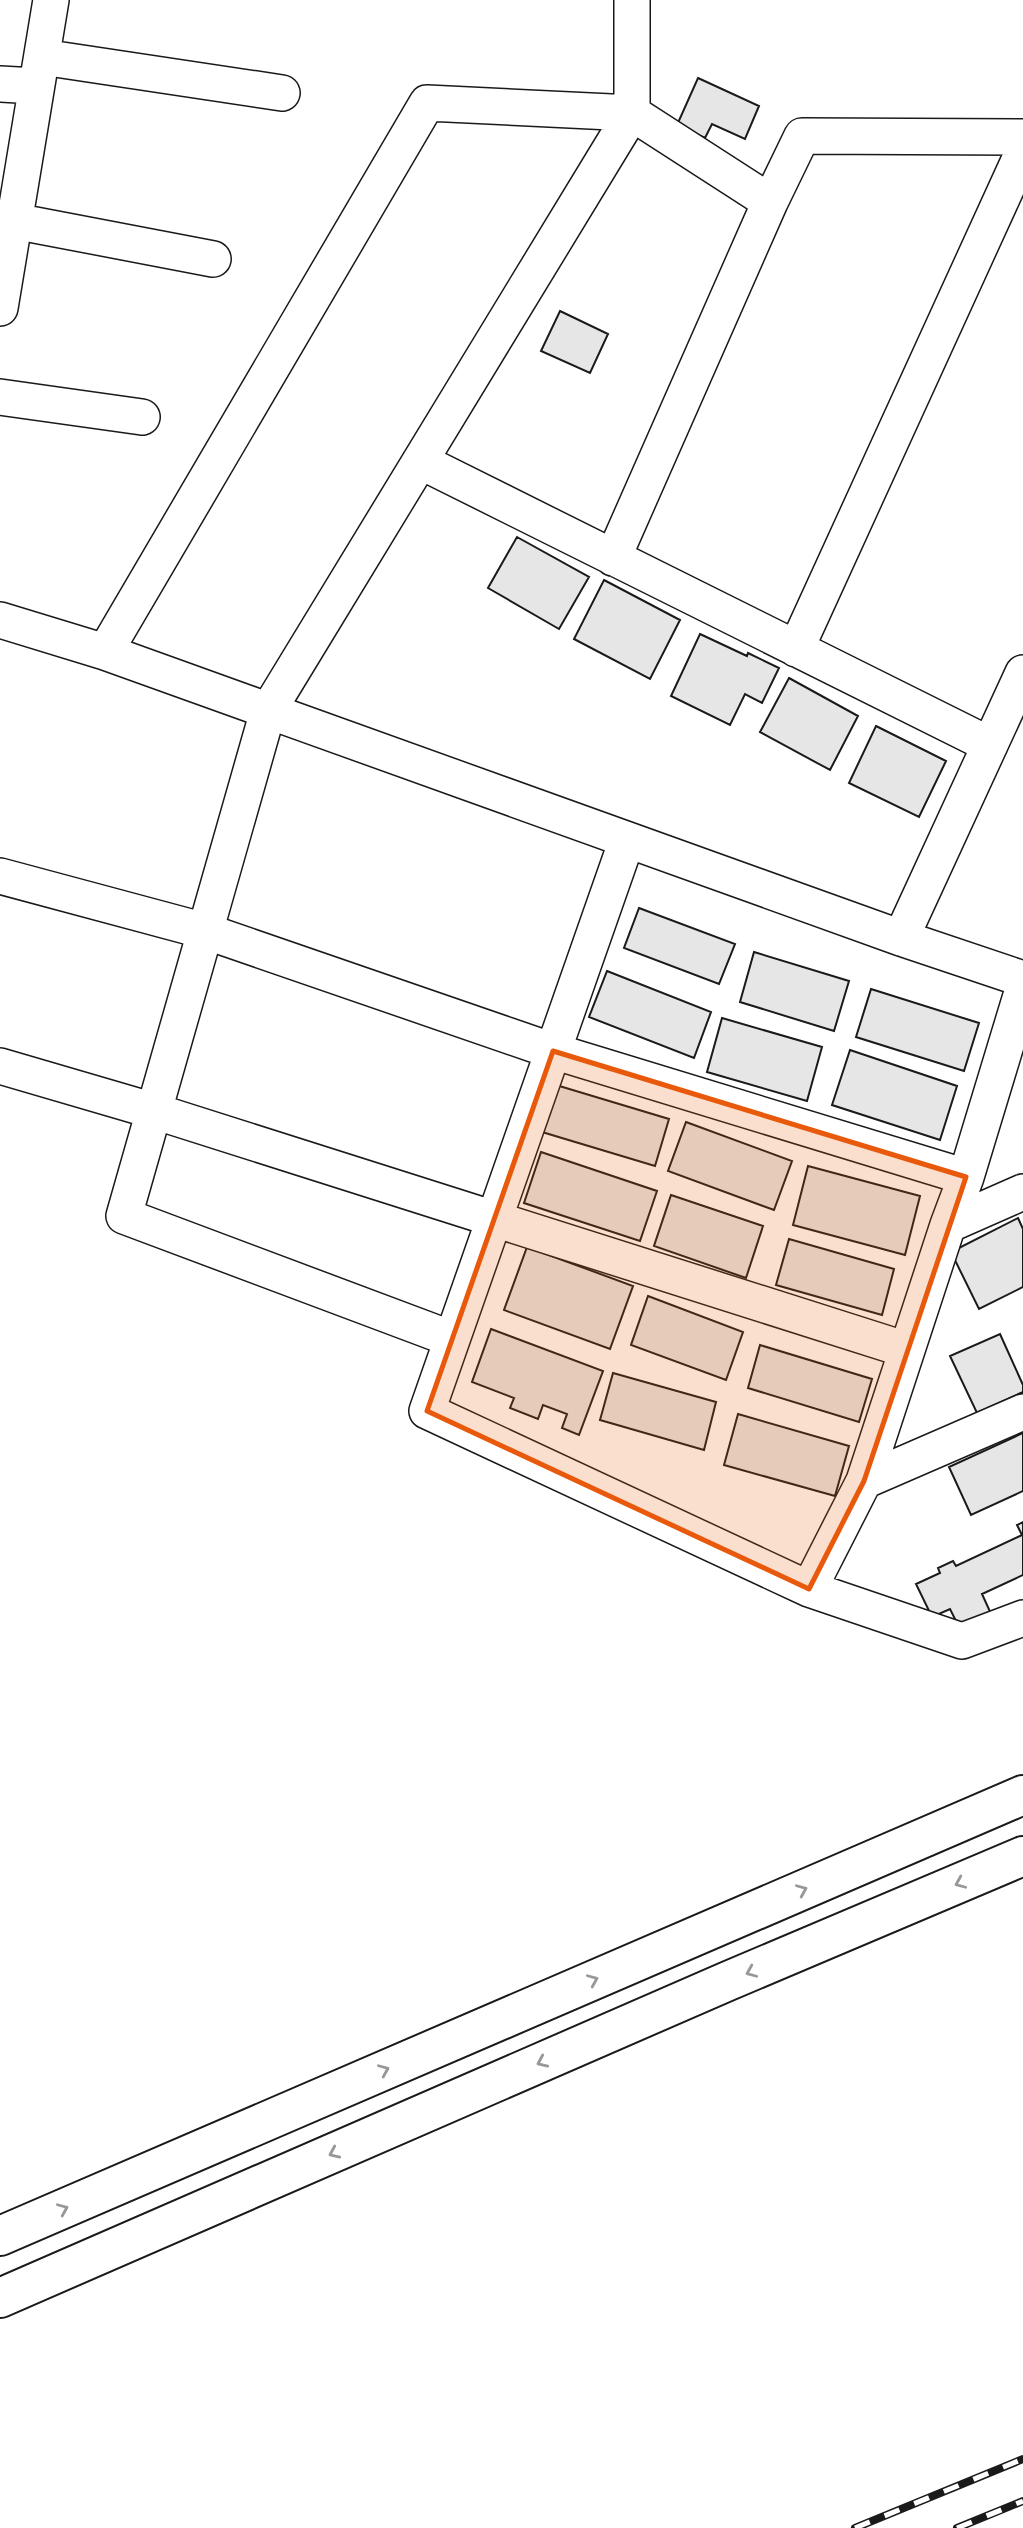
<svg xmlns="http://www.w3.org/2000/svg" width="1023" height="2528" font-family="Lato,sans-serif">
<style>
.building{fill:#e6e6e6;stroke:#1a1a1a;stroke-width:2}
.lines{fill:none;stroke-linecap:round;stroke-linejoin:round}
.street-casing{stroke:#1a1a1a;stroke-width:38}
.highway-casing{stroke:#1a1a1a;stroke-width:42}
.street{stroke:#fff;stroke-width:35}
.highway{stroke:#fff;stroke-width:38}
.rail-casing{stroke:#1a1a1a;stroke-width:8}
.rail{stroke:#fff;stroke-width:5;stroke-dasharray:16;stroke-linecap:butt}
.oneway{stroke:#989898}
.marked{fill:#e8590c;fill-opacity:0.2;stroke:#e8590c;stroke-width:5;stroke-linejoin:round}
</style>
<rect width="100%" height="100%" fill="#fff"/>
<path class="building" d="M 698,78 L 759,106 L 745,139 L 712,124 L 705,138 L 677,125 Z
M 560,311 L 608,334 L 590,373 L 541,351 Z
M 517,537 L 589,577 L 559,629 L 488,588 Z
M 604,580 L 680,620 L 650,679 L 574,639 Z
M 700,634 L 747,656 L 748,653 L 779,668 L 762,703 L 745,694 L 730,725 L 671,696 Z
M 789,678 L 858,716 L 830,770 L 760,732 Z
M 876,726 L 946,761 L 919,817 L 849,783 Z
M 639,908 L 735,944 L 719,984 L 624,948 Z
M 754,952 L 849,981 L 834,1031 L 740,1002 Z
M 607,971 L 711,1012 L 694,1058 L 589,1017 Z
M 871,989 L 979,1023 L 964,1071 L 856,1037 Z
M 722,1018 L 822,1047 L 807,1101 L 707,1072 Z
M 850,1050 L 957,1086 L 940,1140 L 832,1105 Z
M 556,1085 L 669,1119 L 655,1166 L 542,1132 Z
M 686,1122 L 792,1161 L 774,1210 L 668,1171 Z
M 541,1152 L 657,1191 L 640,1241 L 524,1203 Z
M 808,1166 L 920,1196 L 905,1255 L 793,1225 Z
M 671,1195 L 763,1226 L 746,1278 L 654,1246 Z
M 1018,1218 L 1023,1229 L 1023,1287 L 979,1309 L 951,1252 Z
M 789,1239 L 894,1269 L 882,1315 L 776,1285 Z
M 527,1247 L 633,1286 L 610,1349 L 504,1310 Z
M 648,1296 L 743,1332 L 726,1380 L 631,1345 Z
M 491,1329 L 603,1371 L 579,1435 L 562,1428 L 567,1414 L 543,1405 L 538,1419 L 510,1408 L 514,1398 L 472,1382 Z
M 1000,1334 L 1023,1385 L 1023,1392 L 977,1413 L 950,1356 Z
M 760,1345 L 872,1379 L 859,1422 L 748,1388 Z
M 613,1373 L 716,1402 L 704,1450 L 600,1420 Z
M 738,1414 L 849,1446 L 835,1496 L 724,1465 Z
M 1023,1433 L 1023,1491 L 971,1515 L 949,1467 Z
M 1023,1522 L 1023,1575 L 982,1594 L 992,1616 L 961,1631 L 950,1609 L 932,1617 L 916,1584 L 940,1573 L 938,1568 L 953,1561 L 956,1566 L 1022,1535 L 1017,1525 Z"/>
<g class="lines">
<g class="street-casing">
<path id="street" d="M 42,57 L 282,93
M 0,84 L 36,86
M 14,221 L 213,259
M 0,308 L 51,0
M 0,397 L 142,417
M 420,461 L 990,745
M 613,558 L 770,202 L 802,136 L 1023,137
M 0,620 L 105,652 L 901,938 L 1023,979
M 796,649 L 1023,152
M 105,652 L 427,103 L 632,113 L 770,202
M 627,840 L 427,1411 L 809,1589 L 962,1641 L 1023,1618
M 0,876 L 205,931 L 553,1051 L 966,1177
M 901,938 L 1023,673
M 0,1066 L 154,1111 L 907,1350
M 948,1225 L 1023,1192
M 452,1339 L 124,1216 L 268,711 L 632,113 L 632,0
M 864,1481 L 1023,1412
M 809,1589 L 864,1481 L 948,1225 L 966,1177 L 1023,989"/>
</g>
<g class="highway-casing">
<path id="highway" d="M 0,2236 L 1023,1795
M 0,2298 L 728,1981 L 1023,1856"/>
</g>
<use href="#street" class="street"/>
<use href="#highway" class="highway"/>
<g class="rail-casing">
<path id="rail" d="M 855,2528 L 1023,2459
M 957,2528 L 1023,2501"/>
</g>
<use href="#rail" class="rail"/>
</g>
<defs><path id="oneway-chevron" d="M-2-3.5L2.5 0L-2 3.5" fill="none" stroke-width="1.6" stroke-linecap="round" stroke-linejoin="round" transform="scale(1.75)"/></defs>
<g class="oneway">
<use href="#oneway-chevron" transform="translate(960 1883) rotate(157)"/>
<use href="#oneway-chevron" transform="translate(802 1890) rotate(-23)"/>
<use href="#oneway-chevron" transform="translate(751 1972) rotate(157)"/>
<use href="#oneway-chevron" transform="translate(593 1980) rotate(-23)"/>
<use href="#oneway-chevron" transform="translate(542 2062) rotate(156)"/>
<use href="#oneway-chevron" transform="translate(384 2070) rotate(-23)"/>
<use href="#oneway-chevron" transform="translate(334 2153) rotate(156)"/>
<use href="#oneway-chevron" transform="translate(63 2209) rotate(-23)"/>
</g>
<path class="marked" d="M 553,1051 L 966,1177 L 864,1481 L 809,1589 L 427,1411 Z"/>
</svg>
